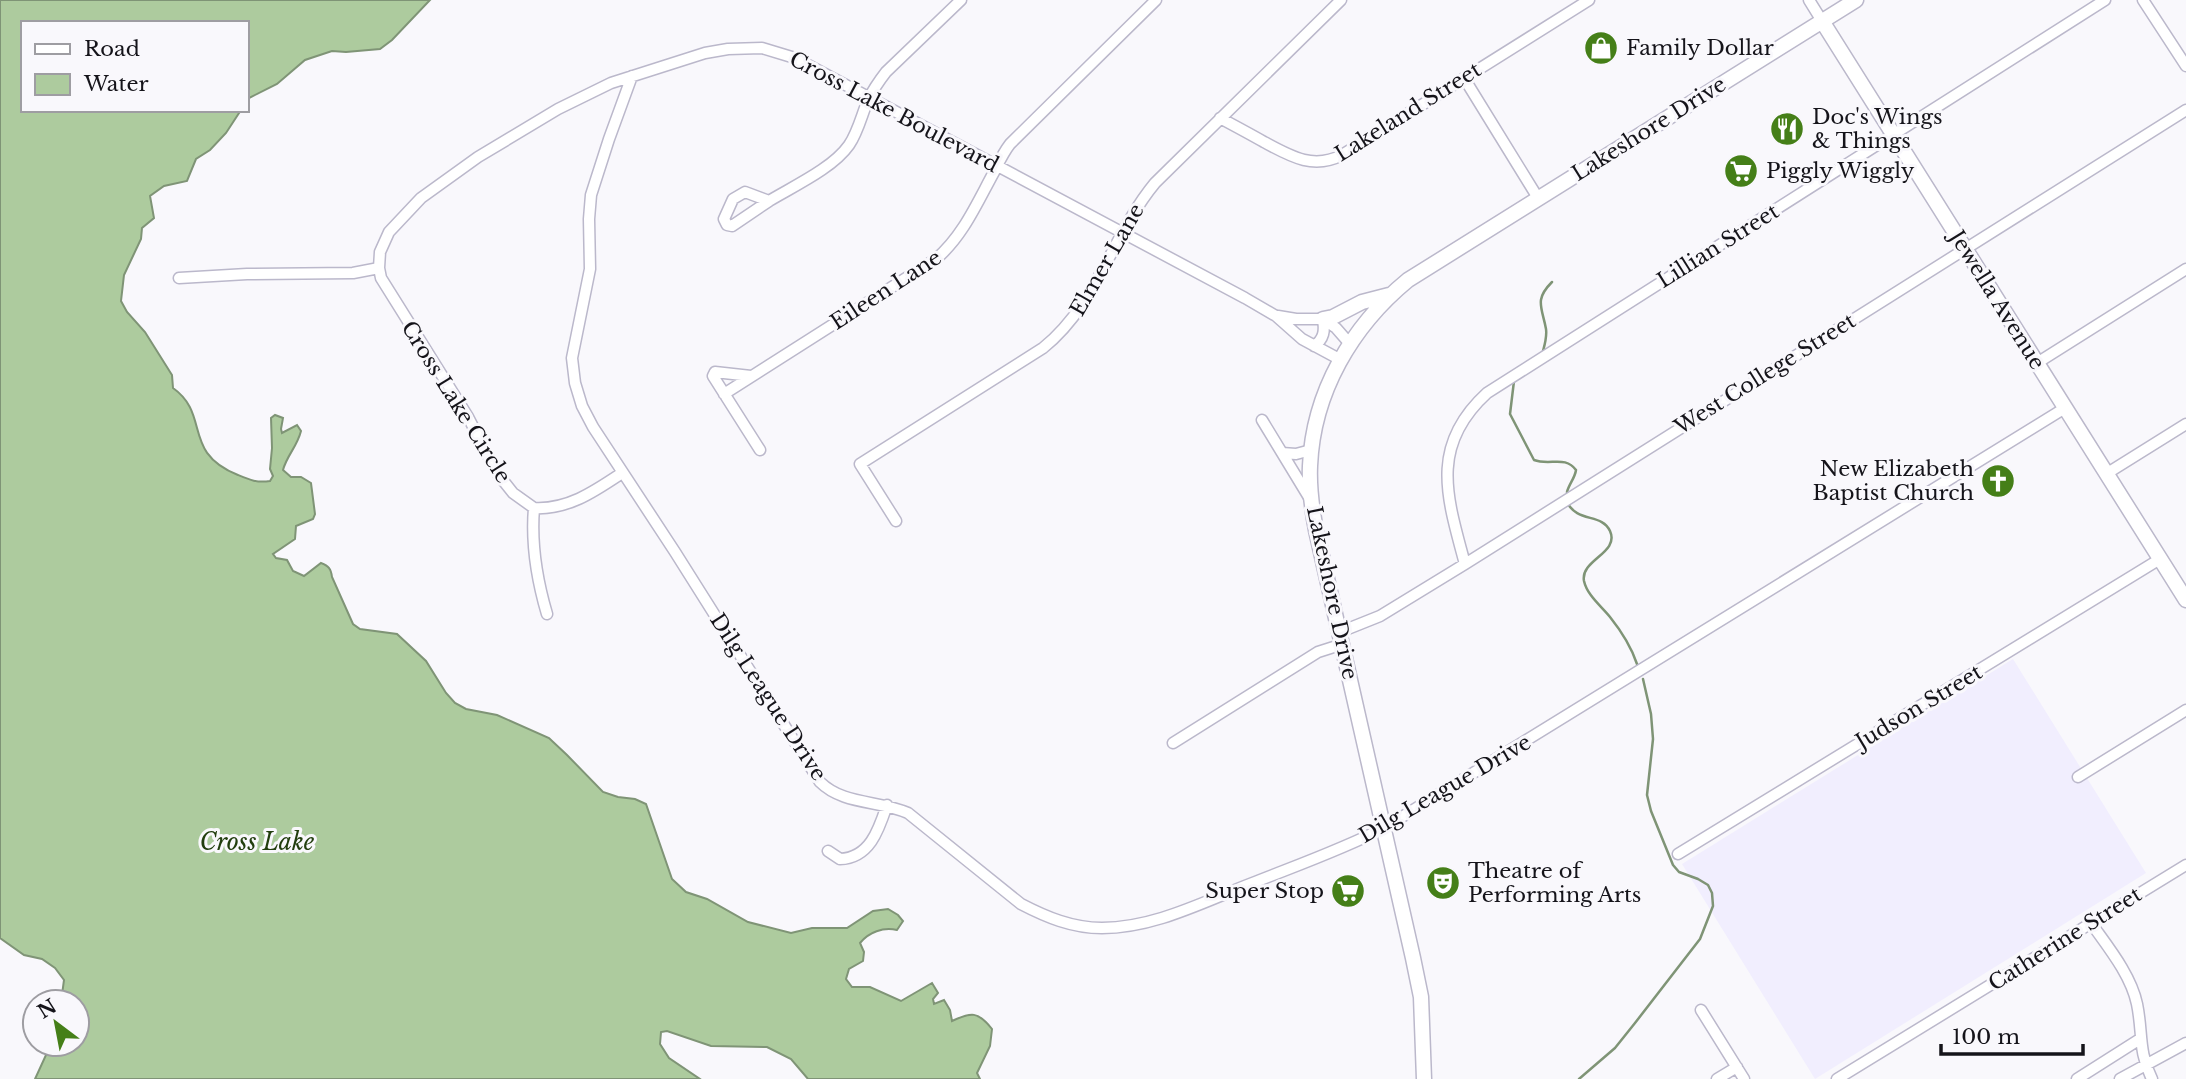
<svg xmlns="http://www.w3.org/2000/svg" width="2186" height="1079" font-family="'Libre Baskerville',serif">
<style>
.built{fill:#f1eefe}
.water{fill:#adcb9e;stroke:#7f9476;stroke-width:2}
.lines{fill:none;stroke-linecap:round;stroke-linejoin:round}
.stream{stroke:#7f9476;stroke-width:2.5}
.minor-casing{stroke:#bbb8cb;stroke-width:13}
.major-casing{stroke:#bbb8cb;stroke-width:17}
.minor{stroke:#fff;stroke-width:10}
.major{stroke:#fff;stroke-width:14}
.labels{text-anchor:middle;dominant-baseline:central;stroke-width:6;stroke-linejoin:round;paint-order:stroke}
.poi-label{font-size:21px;fill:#15141a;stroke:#f9f8fc;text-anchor:start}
.street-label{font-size:21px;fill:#15141a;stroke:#f9f8fc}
.water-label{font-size:23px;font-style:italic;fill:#223e0e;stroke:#f9f8fc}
</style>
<rect width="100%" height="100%" fill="#f9f8fc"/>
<path class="built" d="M 2013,659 L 2146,873 L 1815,1079 L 1682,864 Z"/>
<path class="water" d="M 0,0 L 430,0 L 392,40 L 380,49 L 346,52 L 332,51 L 305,60 L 277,84 L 249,98 L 247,101 L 247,23 L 23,23 L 23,110 L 241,110 L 226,133 L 210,150 L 196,159 L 187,181 L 164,186 L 150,196 L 154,218 L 142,228 L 141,239 L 124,275 L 121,301 L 127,312 L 145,332 L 172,375 L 173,388 C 211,415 181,452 238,475 C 250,480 257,483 270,481 L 273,476 L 270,469 L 272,448 L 271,418 L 275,415 L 283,418 L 281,429 L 282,433 L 297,425 L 301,431 C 297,447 287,455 283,470 L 291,477 L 301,477 L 311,483 L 315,514 L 313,519 L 296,526 L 295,539 L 273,554 L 276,558 L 287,560 L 293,571 L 304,576 L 321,563 C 329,566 331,569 332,577 L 353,624 L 360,629 L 397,634 L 426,661 L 446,693 L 455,703 L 466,709 L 497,715 L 549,738 L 567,755 L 603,792 L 618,797 L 635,799 L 646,804 L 672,879 L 686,892 L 707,899 L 748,922 L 791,933 L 812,928 L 847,928 L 873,911 L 888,909 L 898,915 L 903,921 L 897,930 C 883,927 869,932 860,943 L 864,952 L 863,961 L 849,969 L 846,979 L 852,987 L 870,987 L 901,1001 L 932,983 L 938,993 L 933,999 L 934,1004 L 944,1000 L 950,1010 L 952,1021 C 971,1012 978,1011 992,1029 L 990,1046 L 977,1073 L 980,1079 L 808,1079 L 791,1059 L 767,1047 L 711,1046 L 667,1031 L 661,1032 L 660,1044 L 669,1058 L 700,1079 L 35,1079 L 51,1044 L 77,1044 L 77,1002 L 61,1002 L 64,980 L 55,968 L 42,959 L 24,955 L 0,938 Z"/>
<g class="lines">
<path class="stream" d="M 1543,351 C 1545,344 1547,336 1546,329 C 1542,307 1534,300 1552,282
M 1514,381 L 1510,414 L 1534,460 C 1550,466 1565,455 1576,470 C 1575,478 1569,484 1567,492
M 1567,502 C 1577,523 1602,513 1610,531 C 1620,553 1580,560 1584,581 C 1587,595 1601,606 1610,617 C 1622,632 1631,646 1637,664
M 1579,1079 L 1615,1048 L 1635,1023 L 1700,939 L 1713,906 L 1712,893 L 1708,885 L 1698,879 L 1679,872 L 1673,865 L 1651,811 L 1647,795 L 1653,739 L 1651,714 L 1643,679"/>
<g class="minor-casing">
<path id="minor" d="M 1809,0 L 1822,21
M 2143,0 L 2186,66
M 632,76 L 609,139 L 591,195 L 589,219 L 590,269 L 572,358 L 575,383 L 582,406 L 593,427 L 675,552 L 820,782 C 843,805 879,800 908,813 L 1021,904 C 1046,917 1072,928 1102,928 C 1154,928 1203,902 1250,884 C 1295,866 1341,850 1384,828 L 2065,408
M 1464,78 L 1538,198
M 1220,118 C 1235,126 1250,134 1264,142 C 1290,156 1313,170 1342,155 L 1589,0
M 745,192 L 769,201 L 732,226 L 727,225 L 724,219 L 733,199 Z
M 769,201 C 794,186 833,168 849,145 C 858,132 862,114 868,100 C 873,90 879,81 886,72 L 961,0
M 179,278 L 247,274 L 353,273 L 379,268
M 1278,316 L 1296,319 L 1323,319 L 1336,328 L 1350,344
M 1314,346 C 1324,339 1325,331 1323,319
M 2037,363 L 2186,269
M 751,376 L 715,372 L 713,376 L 760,450
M 724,394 L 936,259 C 963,236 977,203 994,172 C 999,162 1003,153 1010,144 L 1156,0
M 1262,420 L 1310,499
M 1282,453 L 1296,454 L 1311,450
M 2106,474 L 2186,424
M 534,508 L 513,493 L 497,473 L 468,417 L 381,278 L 379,268 L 380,252 L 389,232 L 421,198 L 478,157 L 558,109 L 611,83 L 705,53 L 728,49 L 762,48 L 795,58 L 1245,298 L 1276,316 L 1302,339 L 1341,360
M 534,508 C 531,543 537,580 547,614
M 534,508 C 568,510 595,491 622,473
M 896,521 L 860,464 L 1043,348 C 1097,305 1112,235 1155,183 L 1341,0
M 1465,564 C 1447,497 1429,446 1487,393 L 2105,0
M 1340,632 L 1380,616 L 1465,564 L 2186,110
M 1173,743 L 1318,652 L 1343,644
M 2078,777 L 2186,710
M 828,851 L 840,859 C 870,858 879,829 887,805
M 1678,854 L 2160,559
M 2091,923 C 2108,947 2131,975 2137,1004 C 2143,1033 2138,1051 2152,1079
M 1701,1010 L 1744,1079
M 1717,1079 L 1737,1067
M 1837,1079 L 2186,865
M 2077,1079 L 2140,1039
M 2120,1079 L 2186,1043"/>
</g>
<g class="major-casing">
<path id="major" d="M 1822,21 L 2186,600
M 1323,319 L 1333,317 L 1362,302 L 1389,295
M 1424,1079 L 1421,997 L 1413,958 L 1316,530 C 1312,509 1309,488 1310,466 C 1313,392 1352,326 1408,280 L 1856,0"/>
</g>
<use href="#minor" class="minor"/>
<use href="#major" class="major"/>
</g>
<defs>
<g id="shop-disc" transform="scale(1.75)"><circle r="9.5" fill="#457f18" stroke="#f9f8fc"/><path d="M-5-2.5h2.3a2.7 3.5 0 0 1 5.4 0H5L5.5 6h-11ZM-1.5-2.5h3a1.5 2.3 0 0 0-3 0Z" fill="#fff"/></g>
<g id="restaurant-disc" transform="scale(1.75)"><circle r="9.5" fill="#457f18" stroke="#f9f8fc"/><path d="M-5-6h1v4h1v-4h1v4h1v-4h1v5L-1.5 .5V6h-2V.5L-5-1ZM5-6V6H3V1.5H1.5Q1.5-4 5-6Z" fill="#fff"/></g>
<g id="supermarket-disc" transform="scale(1.75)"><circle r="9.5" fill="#457f18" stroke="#f9f8fc"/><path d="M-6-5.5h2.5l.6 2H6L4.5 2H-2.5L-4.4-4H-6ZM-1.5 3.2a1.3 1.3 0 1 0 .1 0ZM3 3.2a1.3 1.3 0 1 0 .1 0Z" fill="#fff"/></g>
<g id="church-disc" transform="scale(1.75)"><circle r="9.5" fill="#457f18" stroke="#f9f8fc"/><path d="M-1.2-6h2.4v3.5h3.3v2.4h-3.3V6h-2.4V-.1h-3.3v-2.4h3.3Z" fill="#fff"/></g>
<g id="theatre-disc" transform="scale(1.75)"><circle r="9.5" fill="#457f18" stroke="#f9f8fc"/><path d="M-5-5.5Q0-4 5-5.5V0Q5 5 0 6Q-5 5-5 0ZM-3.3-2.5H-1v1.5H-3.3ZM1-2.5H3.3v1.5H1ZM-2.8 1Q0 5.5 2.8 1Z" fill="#fff"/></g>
</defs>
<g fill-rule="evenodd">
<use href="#shop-disc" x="1601" y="48"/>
<use href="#restaurant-disc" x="1787" y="129"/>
<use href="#supermarket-disc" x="1741" y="171"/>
<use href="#church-disc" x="1998" y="481"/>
<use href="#theatre-disc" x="1443" y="883"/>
<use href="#supermarket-disc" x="1348" y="891"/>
</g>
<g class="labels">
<g class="poi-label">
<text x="1626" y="48">Family Dollar</text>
<text x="1812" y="117">Doc's Wings<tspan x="1812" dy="24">&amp; Things</tspan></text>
<text x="1766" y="171">Piggly Wiggly</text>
<text x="1974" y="469" text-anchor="end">New Elizabeth<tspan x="1974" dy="24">Baptist Church</tspan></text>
<text x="1468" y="871">Theatre of<tspan x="1468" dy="24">Performing Arts</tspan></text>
<text x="1324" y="891" text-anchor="end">Super Stop</text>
</g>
<g class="street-label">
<text transform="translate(894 112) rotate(28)">Cross Lake Boulevard</text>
<text transform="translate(1408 112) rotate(-32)">Lakeland Street</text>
<text transform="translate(1649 129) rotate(-32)">Lakeshore Drive</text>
<text transform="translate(1718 246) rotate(-32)">Lillian Street</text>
<text transform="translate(1107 260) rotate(-60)">Elmer Lane</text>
<text transform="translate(886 290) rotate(-33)">Eileen Lane</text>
<text transform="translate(1997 300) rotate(58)">Jewella Avenue</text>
<text transform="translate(1765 374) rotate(-32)">West College Street</text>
<text transform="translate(456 402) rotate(58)">Cross Lake Circle</text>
<text transform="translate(1332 593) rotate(78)">Lakeshore Drive</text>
<text transform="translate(768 697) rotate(57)">Dilg League Drive</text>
<text transform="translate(1919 707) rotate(-31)">Judson Street</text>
<text transform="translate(1445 789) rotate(-30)">Dilg League Drive</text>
<text transform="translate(2065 939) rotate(-32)">Catherine Street</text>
</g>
<g class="water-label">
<text x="257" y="842">Cross Lake</text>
</g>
</g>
<rect x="21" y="21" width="228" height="91" fill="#f9f8fc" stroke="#9e9da2" stroke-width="2"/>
<rect x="35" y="44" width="35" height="10" fill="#ffffff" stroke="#9e9da2" stroke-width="2"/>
<text x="84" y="56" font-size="21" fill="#15141a">Road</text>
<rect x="35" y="74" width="35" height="21" fill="#adcb9e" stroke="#9e9da2" stroke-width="2"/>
<text x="84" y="91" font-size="21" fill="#15141a">Water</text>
<g transform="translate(56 1023) rotate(328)"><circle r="33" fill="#f9f8fc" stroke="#9e9da2" stroke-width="2"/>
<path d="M0-5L12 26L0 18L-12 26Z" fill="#457f18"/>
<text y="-10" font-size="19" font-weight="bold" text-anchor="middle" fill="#15141a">N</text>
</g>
<path d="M1941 1044v10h142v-10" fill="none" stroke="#15141a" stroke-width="3.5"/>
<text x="1952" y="1044" font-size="21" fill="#15141a" stroke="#f9f8fc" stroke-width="5" paint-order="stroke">100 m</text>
</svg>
